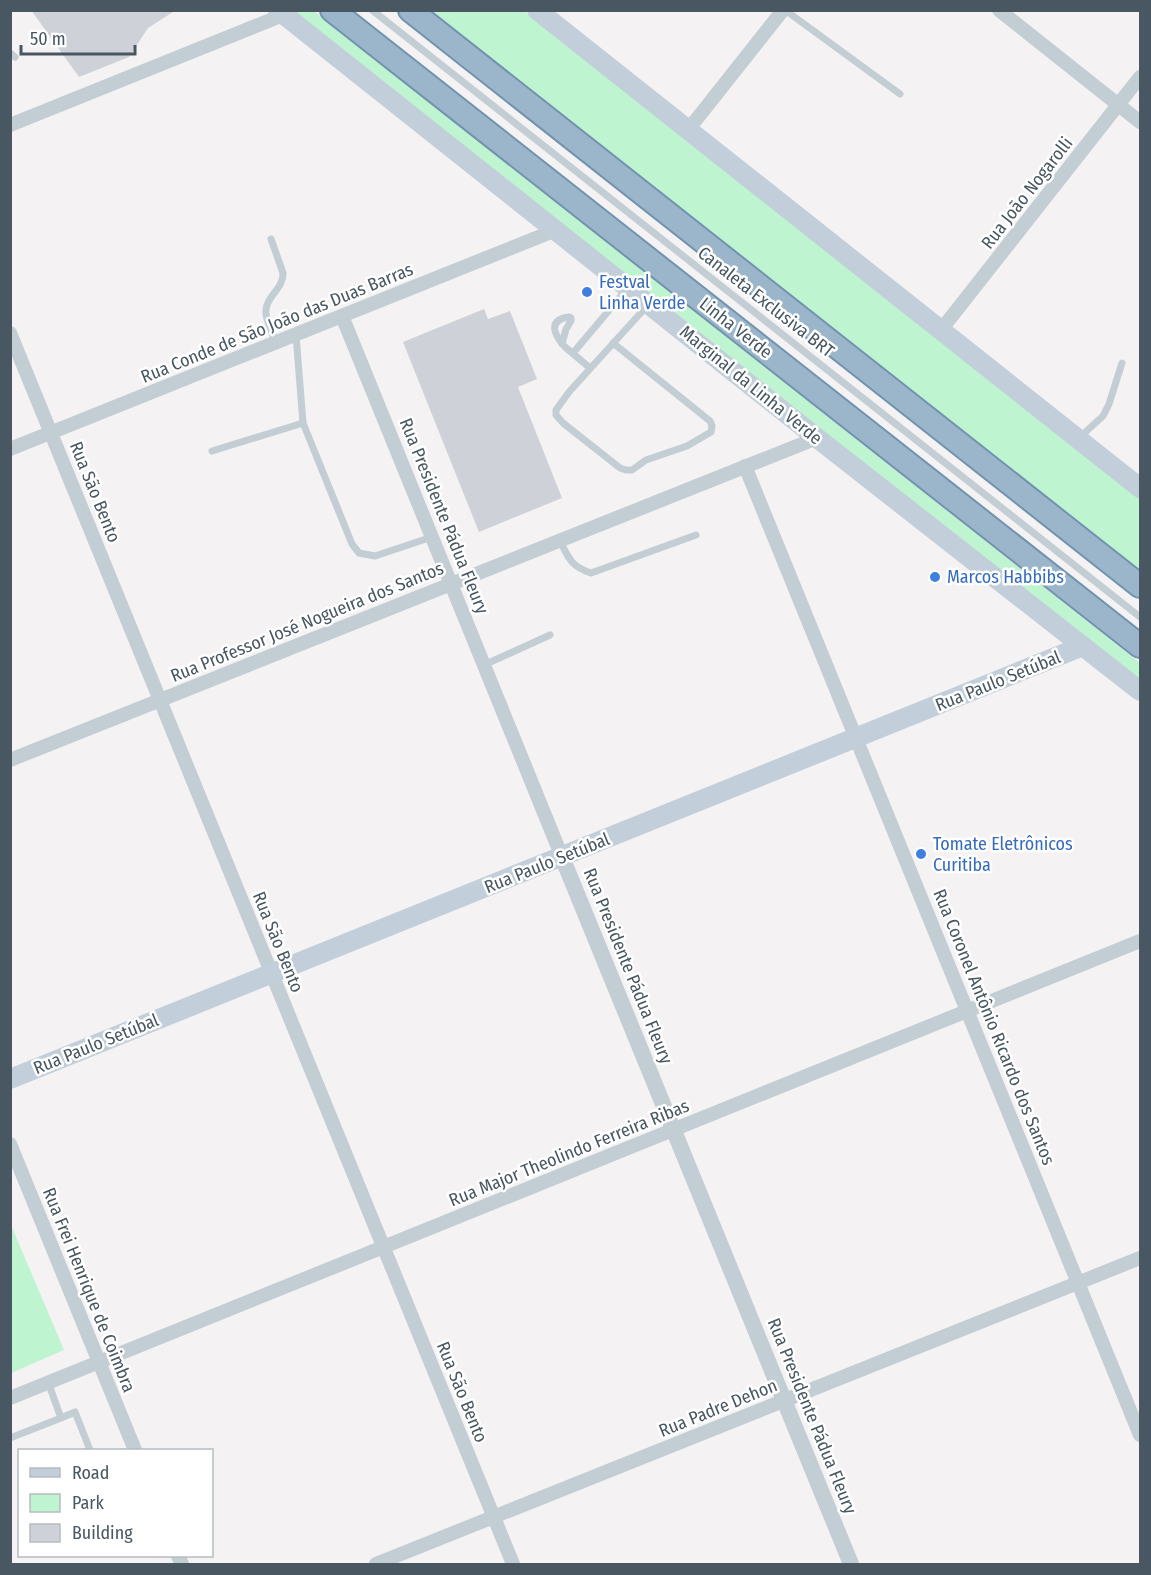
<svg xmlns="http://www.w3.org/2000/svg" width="1151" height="1575" font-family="'Fira Sans Condensed',sans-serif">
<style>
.green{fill:#bff4d0}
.building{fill:#ced2d8}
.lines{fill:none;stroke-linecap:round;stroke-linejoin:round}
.trunk-casing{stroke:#7193b0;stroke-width:26}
.service{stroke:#c2cdd4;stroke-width:7}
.minor{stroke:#c2cdd4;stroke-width:14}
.tertiary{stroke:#c2cdd4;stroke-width:16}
.secondary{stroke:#c2cfda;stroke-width:20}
.trunk{stroke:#9bb6cb;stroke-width:22}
.shop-dot{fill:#3f7fe0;stroke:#fff;stroke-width:2}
.labels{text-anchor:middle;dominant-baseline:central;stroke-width:5;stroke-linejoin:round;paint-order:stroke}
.street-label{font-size:18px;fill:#485762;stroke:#fff}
.shop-label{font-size:18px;fill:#366cbe;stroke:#fff;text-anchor:start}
</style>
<rect width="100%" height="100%" fill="#f4f2f2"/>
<path class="green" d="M 290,11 L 314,11 L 1140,663 L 1140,682 Z
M 429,11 L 524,11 L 1140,493 L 1140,572 Z
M 11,1225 L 64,1350 L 11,1373 L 10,1373 Z"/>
<path class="building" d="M 31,10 L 176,10 L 148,28 L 129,57 L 79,77 Z
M 484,309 L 488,319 L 510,311 L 537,379 L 518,387 L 562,498 L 479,532 L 403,342 Z"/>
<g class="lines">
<g class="trunk-casing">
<path id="trunk" d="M 332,10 L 1140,646
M 410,10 L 1140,586"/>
</g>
<path class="service" d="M 372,10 L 1140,617
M 785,10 L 900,94
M 10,53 L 15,57
M 271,239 L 283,273 C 284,289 264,297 266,314 C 267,323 273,334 276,343
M 296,335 L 303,423 L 352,544 L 359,553 L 375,556 L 432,537
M 613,343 L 710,421 L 712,426 L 711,432 L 687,446 L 646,460 L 632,470 L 626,470 L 620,468 L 563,423 L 556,415 L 556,410 L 569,392 L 647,306
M 562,344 L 566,329 L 571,321 L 571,318 L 569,317 C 547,320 554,335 565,347 L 590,368
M 573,353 L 627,289
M 1080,437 L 1103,416 L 1109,404 L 1122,363
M 212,451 L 303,423
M 560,541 C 569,559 571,566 591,573 L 696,535
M 484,665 L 550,635
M 61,1418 L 75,1412 L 90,1450
M 10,1438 L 61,1418 L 48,1382"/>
<path class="minor" d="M 999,10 L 1140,122
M 10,125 L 283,15
M 688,130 L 783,10
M 342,316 L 562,857
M 941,330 L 1140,77
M 10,333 L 513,1564
M 10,449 L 556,230
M 745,466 L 1140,1435
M 10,760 L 817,438
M 10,1144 L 135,1450
M 10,1398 L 1140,941
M 178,1556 L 182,1564
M 376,1564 L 1140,1258"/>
<path class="tertiary" d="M 562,857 L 851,1564"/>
<path class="secondary" d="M 278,10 L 817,438 L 1140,691
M 537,10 L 1140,488
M 10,1079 L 1083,646"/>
<use href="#trunk" class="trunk"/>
</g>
<g class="shop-dot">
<circle cx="587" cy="292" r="6"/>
<circle cx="935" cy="577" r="6"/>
<circle cx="921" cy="854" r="6"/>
</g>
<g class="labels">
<g class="street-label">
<text transform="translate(1027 193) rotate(-52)">Rua João Nogarolli</text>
<text transform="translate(766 302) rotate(38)">Canaleta Exclusiva BRT</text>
<text transform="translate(277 323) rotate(-22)">Rua Conde de São João das Duas Barras</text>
<text transform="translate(736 328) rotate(38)">Linha Verde</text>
<text transform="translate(751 385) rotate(39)">Marginal da Linha Verde</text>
<text transform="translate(95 492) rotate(68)">Rua São Bento</text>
<text transform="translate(444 516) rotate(68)">Rua Presidente Pádua Fleury</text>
<text transform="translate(307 622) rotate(-22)">Rua Professor José Nogueira dos Santos</text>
<text transform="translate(998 681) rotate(-22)">Rua Paulo Setúbal</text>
<text transform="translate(547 863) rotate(-22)">Rua Paulo Setúbal</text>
<text transform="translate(278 942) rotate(68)">Rua São Bento</text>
<text transform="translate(628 966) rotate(68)">Rua Presidente Pádua Fleury</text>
<text transform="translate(994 1027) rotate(68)">Rua Coronel Antônio Ricardo dos Santos</text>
<text transform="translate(96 1044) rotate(-22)">Rua Paulo Setúbal</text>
<text transform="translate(569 1153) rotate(-22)">Rua Major Theolindo Ferreira Ribas</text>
<text transform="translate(89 1290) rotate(68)">Rua Frei Henrique de Coimbra</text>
<text transform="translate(462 1392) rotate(68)">Rua São Bento</text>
<text transform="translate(718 1408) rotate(-22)">Rua Padre Dehon</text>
<text transform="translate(812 1416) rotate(68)">Rua Presidente Pádua Fleury</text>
</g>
<g class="shop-label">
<text x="599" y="282">Festval<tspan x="599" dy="21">Linha Verde</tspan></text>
<text x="947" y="577">Marcos Habbibs</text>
<text x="933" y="844">Tomate Eletrônicos<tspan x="933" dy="21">Curitiba</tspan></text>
</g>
</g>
<rect width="1151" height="1575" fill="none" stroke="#485762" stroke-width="24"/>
<rect x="18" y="1449" width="195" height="108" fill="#ffffff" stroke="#b6bcc0" stroke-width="1.5"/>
<rect x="30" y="1468" width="30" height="9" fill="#c2cfda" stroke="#b6bcc0" stroke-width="1.5"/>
<text x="72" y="1479" font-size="18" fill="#485762">Road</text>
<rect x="30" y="1494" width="30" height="18" fill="#bff4d0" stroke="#b6bcc0" stroke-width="1.5"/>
<text x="72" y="1509" font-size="18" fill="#485762">Park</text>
<rect x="30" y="1524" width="30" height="18" fill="#ced2d8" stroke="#b6bcc0" stroke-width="1.5"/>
<text x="72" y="1539" font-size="18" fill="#485762">Building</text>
<path d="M21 45v9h114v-9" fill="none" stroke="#485762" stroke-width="3"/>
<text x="30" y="45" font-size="18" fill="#485762" stroke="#ffffff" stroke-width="4.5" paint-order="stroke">50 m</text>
</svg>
